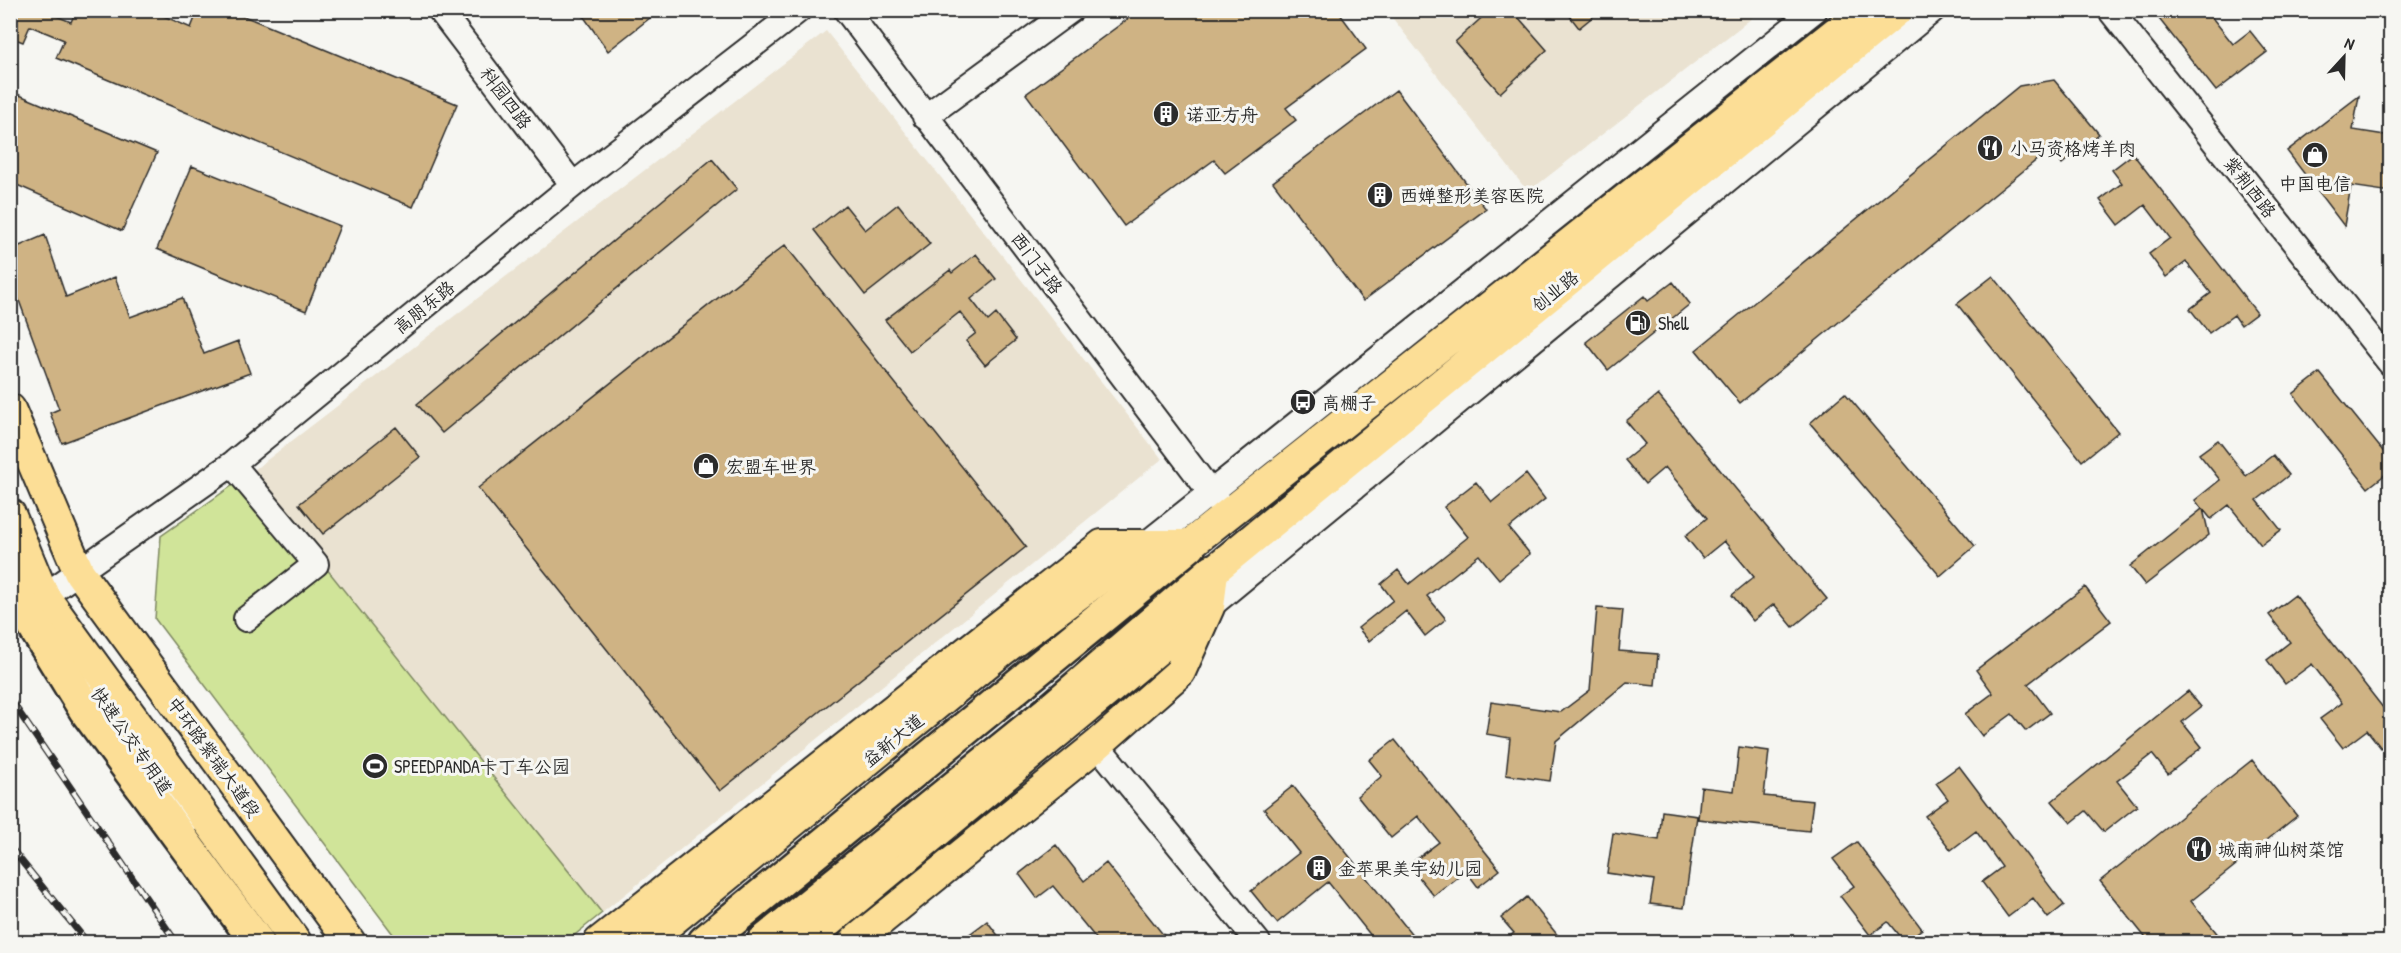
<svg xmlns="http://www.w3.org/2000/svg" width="2401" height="953" font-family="'Patrick Hand','LXGW WenKai TC',sans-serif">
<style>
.built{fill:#eae2d1}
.green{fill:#d0e499;stroke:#7e8862;stroke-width:1.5}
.building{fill:#cfb384;stroke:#2b2b2b;stroke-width:1.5}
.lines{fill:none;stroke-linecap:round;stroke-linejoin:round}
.minor-casing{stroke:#2b2b2b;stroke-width:28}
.major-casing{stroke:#2b2b2b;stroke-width:34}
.highway-casing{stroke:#2b2b2b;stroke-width:38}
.minor{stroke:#f6f6f2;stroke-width:24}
.major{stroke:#fcde96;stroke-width:30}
.highway{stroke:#fcde96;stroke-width:33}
.rail-casing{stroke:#2b2b2b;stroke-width:7}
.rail{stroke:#f6f6f2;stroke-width:4.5;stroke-dasharray:14;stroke-linecap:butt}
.labels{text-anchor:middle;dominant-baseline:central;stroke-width:6;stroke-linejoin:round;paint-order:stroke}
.street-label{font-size:18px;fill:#2b2b2b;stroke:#f6f6f2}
.poi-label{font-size:18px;fill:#2b2b2b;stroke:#f6f6f2;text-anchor:start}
</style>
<rect width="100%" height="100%" fill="#f6f6f2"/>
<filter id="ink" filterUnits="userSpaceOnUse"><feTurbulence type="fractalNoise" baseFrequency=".0167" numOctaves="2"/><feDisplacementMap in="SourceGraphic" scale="12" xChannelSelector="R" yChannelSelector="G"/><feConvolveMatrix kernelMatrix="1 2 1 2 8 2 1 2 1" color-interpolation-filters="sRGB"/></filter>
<g filter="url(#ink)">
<path class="built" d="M 1387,11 L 1761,11 L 1528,192 Z
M 826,31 L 1162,459 L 602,913 L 250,473 Z"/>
<path class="green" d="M 250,473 L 602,913 L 566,942 L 399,942 L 155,619 L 161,536 Z"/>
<path class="building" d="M 10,10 L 42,10 L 71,22 L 76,10 L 150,10 L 191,28 L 198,10 L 229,10 L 457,104 L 413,207 L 56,58 L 64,40 L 30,26 L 23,42 L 10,37 Z
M 579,10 L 660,10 L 608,51 Z
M 1140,10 L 1337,10 L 1366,49 L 1286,108 L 1296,120 L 1225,173 L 1214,160 L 1124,226 L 1026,94 Z
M 1490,10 L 1512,10 L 1547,50 L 1500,93 L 1455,42 Z
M 1565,10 L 1601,10 L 1579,28 Z
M 2152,10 L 2206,10 L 2233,44 L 2250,31 L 2267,52 L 2216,91 Z
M 2054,80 L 2099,134 L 2062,164 L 2050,149 L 1740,403 L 1696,350 L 2019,86 Z
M 1396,90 L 1486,209 L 1363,301 L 1273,182 Z
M 10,91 L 157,153 L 122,231 L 10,182 Z
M 2359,96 L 2353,130 L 2391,136 L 2391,192 L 2351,186 L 2344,226 L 2287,151 Z
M 2133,154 L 2257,313 L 2241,325 L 2234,315 L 2209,333 L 2190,309 L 2211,293 L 2186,262 L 2166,277 L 2149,254 L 2170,238 L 2145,205 L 2119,225 L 2100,200 L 2122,183 L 2112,170 Z
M 712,159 L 737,189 L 442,433 L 417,404 Z
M 192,166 L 340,226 L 306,311 L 157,249 Z
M 898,204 L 930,244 L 865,295 L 814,230 L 845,205 L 865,230 Z
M 45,235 L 66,297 L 115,277 L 130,317 L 182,298 L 204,354 L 238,341 L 250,373 L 62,443 L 50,413 L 59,409 L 10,276 L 10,250 Z
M 785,245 L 1026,547 L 720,791 L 478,488 Z
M 976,254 L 996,279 L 971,299 L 988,321 L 996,314 L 1016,340 L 985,365 L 966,341 L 976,333 L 960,312 L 910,351 L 885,320 L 950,270 L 952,273 Z
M 1993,276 L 2118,432 L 2082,461 L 1957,304 Z
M 1673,282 L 1690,304 L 1608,370 L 1586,342 L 1644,296 L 1648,301 Z
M 2320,373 L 2391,461 L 2391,470 L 2368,488 L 2293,394 Z
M 1845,393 L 1975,546 L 1940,576 L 1810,423 Z
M 1658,395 L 1827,599 L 1793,627 L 1774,604 L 1753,621 L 1732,595 L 1754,577 L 1724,541 L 1703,558 L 1685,536 L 1707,518 L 1665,467 L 1645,484 L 1625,460 L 1645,444 L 1626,421 Z
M 396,427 L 420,457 L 323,534 L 299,504 Z
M 2218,440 L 2246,476 L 2273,455 L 2289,475 L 2257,500 L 2281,530 L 2261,545 L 2229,505 L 2211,519 L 2203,509 L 2209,535 L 2145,585 L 2130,566 L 2202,509 L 2195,500 L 2220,480 L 2199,454 Z
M 1526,474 L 1545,499 L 1509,528 L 1530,554 L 1499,579 L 1479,555 L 1427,596 L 1446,619 L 1425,636 L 1406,611 L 1369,641 L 1358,628 L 1393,600 L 1381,584 L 1398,570 L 1409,584 L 1468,537 L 1444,507 L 1476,482 L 1492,502 Z
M 2085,587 L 2111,621 L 2028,684 L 2050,713 L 2026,731 L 2012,714 L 1982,736 L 1965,714 L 1993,693 L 1976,670 Z
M 2295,595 L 2391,718 L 2391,741 L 2381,748 L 2367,730 L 2343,748 L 2320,719 L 2342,703 L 2312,664 L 2285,684 L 2267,660 L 2290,642 L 2269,615 Z
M 1597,608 L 1623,610 L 1619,651 L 1658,654 L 1655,685 L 1627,682 L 1556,741 L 1550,781 L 1506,775 L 1510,738 L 1486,734 L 1491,702 L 1561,712 L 1590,690 Z
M 2188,691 L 2201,707 L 2182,722 L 2202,747 L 2168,774 L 2152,754 L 2117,781 L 2137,806 L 2104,832 L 2086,811 L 2071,823 L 2052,801 Z
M 1395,740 L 1500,870 L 1478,887 L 1466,871 L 1434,896 L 1409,865 L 1439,842 L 1418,816 L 1391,838 L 1357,796 L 1382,776 L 1369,760 Z
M 1739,747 L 1769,751 L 1764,796 L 1813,801 L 1809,831 L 1698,819 L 1701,787 L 1734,791 Z
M 2252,760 L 2297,816 L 2191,901 L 2224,942 L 2149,942 L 2100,881 Z
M 1959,766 L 2064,905 L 2048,918 L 2033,898 L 2008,917 L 1982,882 L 2002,867 L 1976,831 L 1951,850 L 1925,816 L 1948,799 L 1936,783 Z
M 1293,786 L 1418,942 L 1376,942 L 1328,882 L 1277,923 L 1251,891 L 1299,853 L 1264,809 Z
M 1662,811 L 1697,816 L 1684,908 L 1650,904 L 1654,880 L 1607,873 L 1613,833 L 1659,840 Z
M 1857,842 L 1922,929 L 1904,942 L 1888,922 L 1870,935 L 1840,896 L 1854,886 L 1833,859 Z
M 1056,845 L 1084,881 L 1106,863 L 1169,942 L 1099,942 L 1053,886 L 1037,898 L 1019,874 Z
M 1527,897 L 1563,942 L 1502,942 L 1514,933 L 1501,918 Z
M 987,921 L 1003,942 L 959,942 Z"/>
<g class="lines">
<g class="minor-casing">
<path id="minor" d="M 440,10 L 573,185
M 846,10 L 1221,506
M 2110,10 L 2390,363
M 925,117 L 1071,10
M 232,464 L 316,564 L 246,619
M 1145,545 L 1815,10
M 44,596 L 232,464 L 573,185 L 799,10
M 1209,607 L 1933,10
M 93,685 L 119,726 L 189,820
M 1097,745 L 1258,942"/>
</g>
<g class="major-casing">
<path id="major" d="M 10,409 L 79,572 L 350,942
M 10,514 L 44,596 L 296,942
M 599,942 L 1102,545 L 1189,545 L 1864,10
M 646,942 L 1003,650 L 1145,545
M 804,942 L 1202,613
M 854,942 L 1097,745 L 1180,672 L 1209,607 L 1213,571 L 1898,10"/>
</g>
<g class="highway-casing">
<path id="highway" d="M 10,579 L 25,611 L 86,710 L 257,942
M 705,942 L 1189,545
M 764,942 L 1050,711 L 1213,571"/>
</g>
<use href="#minor" class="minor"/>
<use href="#major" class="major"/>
<use href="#highway" class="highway"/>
<g class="rail-casing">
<path id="rail" d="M 10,699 L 176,942
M 10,847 L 87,942"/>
</g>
<use href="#rail" class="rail"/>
</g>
</g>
<defs>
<g id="building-disc" transform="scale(1.35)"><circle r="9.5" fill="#2b2b2b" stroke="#f6f6f2"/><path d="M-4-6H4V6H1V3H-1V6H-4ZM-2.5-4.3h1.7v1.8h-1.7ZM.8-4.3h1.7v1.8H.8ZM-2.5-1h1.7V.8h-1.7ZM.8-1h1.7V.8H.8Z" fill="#fff"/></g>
<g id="restaurant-disc" transform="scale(1.35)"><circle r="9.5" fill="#2b2b2b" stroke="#f6f6f2"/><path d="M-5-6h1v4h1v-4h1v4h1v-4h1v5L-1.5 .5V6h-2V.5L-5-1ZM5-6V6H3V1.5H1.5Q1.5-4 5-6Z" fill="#fff"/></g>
<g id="shop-disc" transform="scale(1.35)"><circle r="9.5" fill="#2b2b2b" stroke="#f6f6f2"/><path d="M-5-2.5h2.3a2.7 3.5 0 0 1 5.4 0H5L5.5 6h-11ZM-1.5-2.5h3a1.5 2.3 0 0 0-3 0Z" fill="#fff"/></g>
<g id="fuel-disc" transform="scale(1.35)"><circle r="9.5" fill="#2b2b2b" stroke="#f6f6f2"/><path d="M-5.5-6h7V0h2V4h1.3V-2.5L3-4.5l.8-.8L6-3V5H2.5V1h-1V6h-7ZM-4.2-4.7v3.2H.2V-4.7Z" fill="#fff"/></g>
<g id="bus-disc" transform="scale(1.35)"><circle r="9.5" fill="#2b2b2b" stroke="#f6f6f2"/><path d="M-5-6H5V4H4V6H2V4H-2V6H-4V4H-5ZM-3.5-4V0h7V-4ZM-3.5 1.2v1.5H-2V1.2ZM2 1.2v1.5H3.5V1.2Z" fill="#fff"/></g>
<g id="stadium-disc" transform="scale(1.35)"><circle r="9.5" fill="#2b2b2b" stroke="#f6f6f2"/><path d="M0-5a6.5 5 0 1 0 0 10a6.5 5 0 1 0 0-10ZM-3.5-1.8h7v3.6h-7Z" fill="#fff"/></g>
</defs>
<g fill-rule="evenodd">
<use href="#building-disc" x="1166" y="114"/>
<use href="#restaurant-disc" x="1990" y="148"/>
<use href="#shop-disc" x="2315" y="155"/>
<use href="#building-disc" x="1380" y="195"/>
<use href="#fuel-disc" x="1638" y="323"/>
<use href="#bus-disc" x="1303" y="402"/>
<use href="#shop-disc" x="706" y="466"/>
<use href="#stadium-disc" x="375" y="766"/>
<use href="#restaurant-disc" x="2199" y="849"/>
<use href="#building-disc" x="1319" y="868"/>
</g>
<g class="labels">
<g class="street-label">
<text transform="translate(506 98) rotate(53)">科园四路</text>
<text transform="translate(2250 187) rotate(52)">紫荆西路</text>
<text transform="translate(1037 263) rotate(53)">西门子路</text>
<text transform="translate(1555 291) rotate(-39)">创业路</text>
<text transform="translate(424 307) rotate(-39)">高朋东路</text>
<text transform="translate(893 740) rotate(-39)">益新大道</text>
<text transform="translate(132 741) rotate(55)">快速公交专用道</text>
<text transform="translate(214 757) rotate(54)">中环路紫瑞大道段</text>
</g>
<g class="poi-label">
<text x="1186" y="114">诺亚方舟</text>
<text x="2010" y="148">小马资格烤羊肉</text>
<text x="2315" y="183" text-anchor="middle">中国电信</text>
<text x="1400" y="195">西婵整形美容医院</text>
<text x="1658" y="323">Shell</text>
<text x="1322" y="402">高棚子</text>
<text x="726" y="466">宏盟车世界</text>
<text x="394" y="766">SPEEDPANDA卡丁车公园</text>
<text x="2218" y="849">城南神仙树菜馆</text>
<text x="1338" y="868">金苹果美宇幼儿园</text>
</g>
</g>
<rect width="2401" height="953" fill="none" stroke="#f6f6f2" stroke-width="36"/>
<rect x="18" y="18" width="2365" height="917" fill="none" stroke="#2b2b2b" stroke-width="2" filter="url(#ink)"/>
<g transform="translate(2344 57) rotate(22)" stroke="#f6f6f2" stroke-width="4.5" paint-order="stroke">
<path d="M0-4.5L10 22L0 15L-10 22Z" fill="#2b2b2b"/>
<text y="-9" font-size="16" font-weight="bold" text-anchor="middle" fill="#2b2b2b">N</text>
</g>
</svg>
